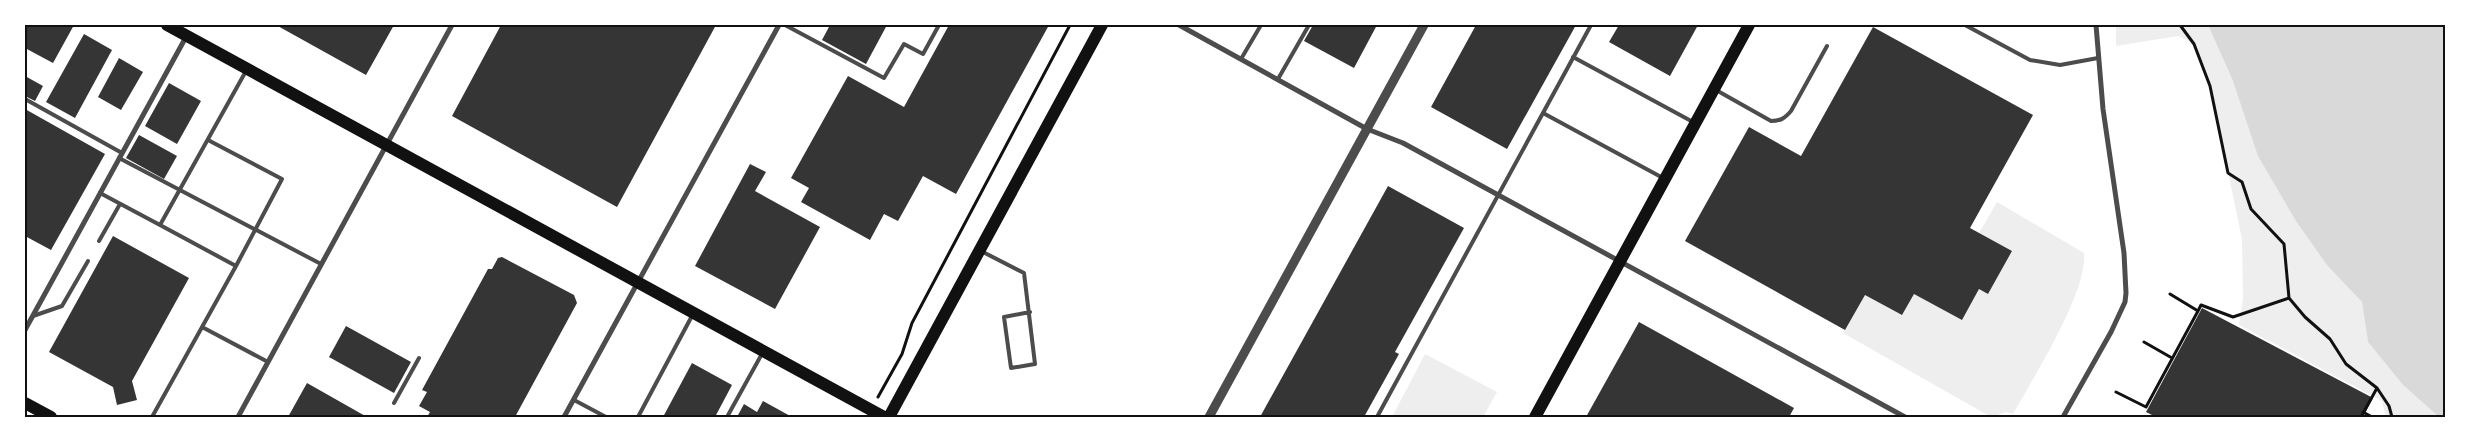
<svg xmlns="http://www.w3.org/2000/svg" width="2470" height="442" font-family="Inter,sans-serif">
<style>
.green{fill:#eee}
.water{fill:#d9d9d9}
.building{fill:#353535}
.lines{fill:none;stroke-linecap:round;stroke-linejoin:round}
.path{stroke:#111;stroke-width:3}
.service{stroke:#4c4c4c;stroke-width:4}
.minor{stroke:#4c4c4c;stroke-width:5}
.tertiary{stroke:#4c4c4c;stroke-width:9}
.primary{stroke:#111;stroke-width:12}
.neatline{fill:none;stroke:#111;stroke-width:2}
</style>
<rect width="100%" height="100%" fill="#fff"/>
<path class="green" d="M 2116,25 L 2208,25 L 2233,81 L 2348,286 L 2362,302 L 2368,342 L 2403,385 L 2439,417 L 2386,417 L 2382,401 L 2239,325 L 2243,299 L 2242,239 L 2210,86 L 2195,44 L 2178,36 L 2116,46 Z
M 1997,202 L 2084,253 C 2088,291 2033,378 2013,414 L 2006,412 L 1991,417 L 1843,333 L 1865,295 L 1902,315 L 1914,294 L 1962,320 L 1979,289 L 1988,294 L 2012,251 L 1979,233 Z
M 1425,354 L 1497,392 L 1483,417 L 1392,417 Z"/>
<path class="water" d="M 2208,25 L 2445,25 L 2445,417 L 2439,417 L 2403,385 L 2368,342 L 2362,302 L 2327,265 L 2296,221 L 2258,156 L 2233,81 Z"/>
<path class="building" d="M 25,25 L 74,25 L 53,63 L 25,48 Z
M 276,25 L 394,25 L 366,75 Z
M 501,25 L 716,25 L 617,207 L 452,116 Z
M 830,25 L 887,25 L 866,64 L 822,40 Z
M 949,25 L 1049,25 L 956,194 L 923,176 L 898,221 L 884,214 L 870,240 L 801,202 L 809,188 L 791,178 L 848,76 L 904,107 Z
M 1313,25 L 1377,25 L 1354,68 L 1304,41 Z
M 1476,25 L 1576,25 L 1507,149 L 1431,107 Z
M 1619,25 L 1698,25 L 1670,76 L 1609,42 Z
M 1873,27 L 2033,115 L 1970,228 L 2012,251 L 1988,294 L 1979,289 L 1962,320 L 1914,294 L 1902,315 L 1865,295 L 1845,330 L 1685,241 L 1749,127 L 1801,156 Z
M 84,34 L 112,50 L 75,118 L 46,102 Z
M 119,58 L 143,72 L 121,110 L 98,97 Z
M 25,76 L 43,86 L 35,101 L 25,96 Z
M 169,83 L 201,101 L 177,144 L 145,126 Z
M 25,109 L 105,154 L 51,250 L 25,236 Z
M 139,135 L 177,156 L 164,179 L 126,158 Z
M 750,164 L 766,172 L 755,191 L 820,227 L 775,309 L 695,266 Z
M 1388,186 L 1464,228 L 1395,352 L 1399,354 L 1364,417 L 1260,417 Z
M 113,236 L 189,278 L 132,381 L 137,400 L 117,405 L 113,387 L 49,352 Z
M 502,257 L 574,295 L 577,303 L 515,417 L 427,417 L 430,412 L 419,406 L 427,392 L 422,390 L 488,269 L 492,269 L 498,258 Z
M 2202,308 L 2373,398 L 2363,417 L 2156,417 L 2146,412 Z
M 1639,322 L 1794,408 L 1789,417 L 1586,417 Z
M 346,326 L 411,362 L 394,393 L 329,357 Z
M 692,363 L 732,385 L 715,417 L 663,417 Z
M 307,383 L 367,417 L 288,417 Z
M 763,401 L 792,417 L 737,417 L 744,404 L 757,412 Z"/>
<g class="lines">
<path class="path" d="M 2180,25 L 2194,44 L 2210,86 L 2228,173 L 2242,182 L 2251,209 L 2284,244 L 2289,298 L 2305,317 L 2330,339 L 2346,364 L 2377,388 L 2389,406 L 2392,417
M 2170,294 L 2198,311 L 2201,305 L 2233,317 L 2289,298
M 2144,342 L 2172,358
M 2116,392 L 2146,407 L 2198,311
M 878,397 L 902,354 L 912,323 L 1070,25
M 2363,412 L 2372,417
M 2361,417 L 2377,388"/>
<path class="service" d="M 785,25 L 884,78 L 904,44 L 923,54 L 939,25
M 1965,25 L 2030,60 L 2060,65 L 2098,58
M 1573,57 L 1693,122
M 1241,59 L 1261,25
M 1278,79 L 1309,25
M 1716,90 L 1771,121 C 1781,121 1785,118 1791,111 L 1827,46
M 25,99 L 122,153
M 1543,113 L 1663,178
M 208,140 L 282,179 L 236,266
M 119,158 L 321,264
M 100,193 L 160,225 L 246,71
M 99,241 L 120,204
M 981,251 L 1024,273 L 1035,364 L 1011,368 L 1004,317 L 1030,312
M 33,316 L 62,306 L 88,261
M 202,327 L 268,362
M 574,400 L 606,417
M 394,403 L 419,358
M 152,417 L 236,266 L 160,225
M 638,417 L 693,314
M 727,417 L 763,352
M 1377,417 L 1591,25"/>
<path class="minor" d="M 1179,25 L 1367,129 L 1403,143 L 1905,417
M 25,330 L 186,37
M 238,417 L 452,25
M 564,417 L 779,25
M 2063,417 L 2111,332 L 2125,302 L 2126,293 L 2124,253 L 2103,109 L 2096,25"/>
<path class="tertiary" d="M 1209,417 L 1424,25"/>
<path class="primary" d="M 167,25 L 884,417
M 25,403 L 51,417
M 889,417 L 1102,25
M 1535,417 L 1749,25"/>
</g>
<rect width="2470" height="442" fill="none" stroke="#ffffff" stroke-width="52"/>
<rect x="26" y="26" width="2418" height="390" class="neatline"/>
</svg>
